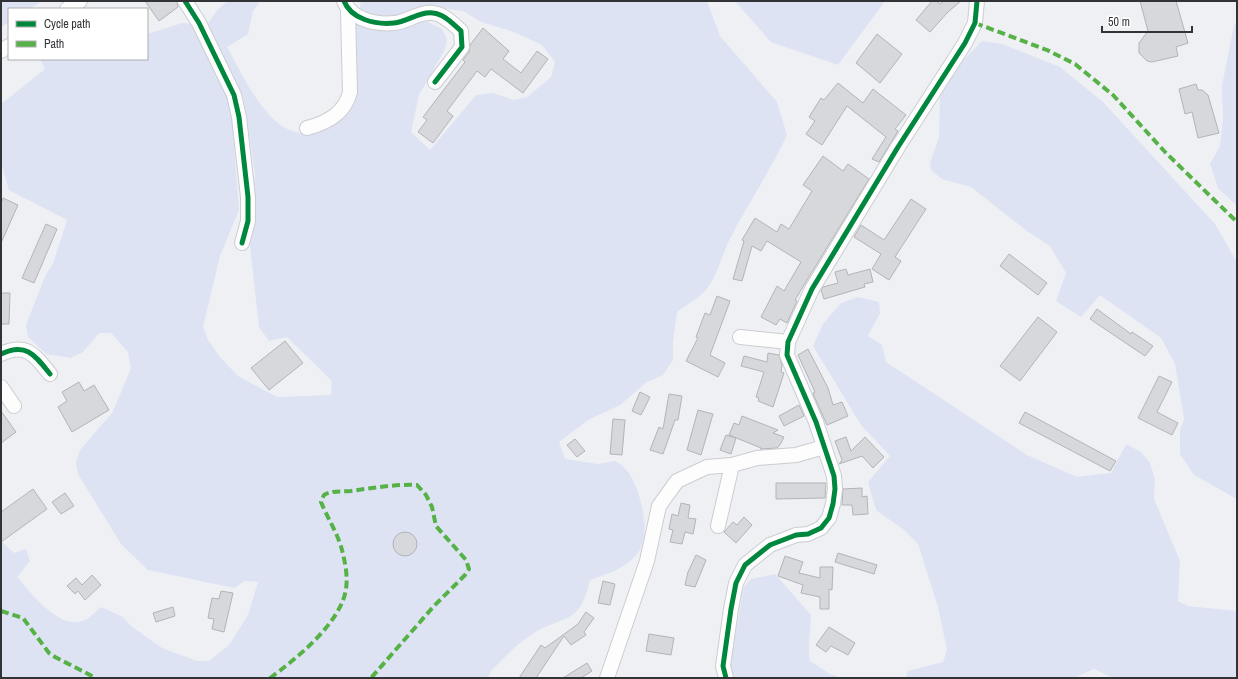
<svg xmlns="http://www.w3.org/2000/svg" width="1238" height="679" font-family="'Archivo Narrow',sans-serif">
<style>
.green{fill:#dee3f3}
.building{fill:#d7d8dc;stroke:#b3b4b7}
.lines{fill:none;stroke-linecap:round;stroke-linejoin:round}
.minor-casing{stroke:#cccdd0;stroke-width:16}
.minor{stroke:#fdfdfd;stroke-width:14}
.quiet{stroke:#56b246;stroke-width:4;stroke-dasharray:8 4;stroke-linecap:butt}
.cycleway-casing{stroke:#fff;stroke-width:8}
.cycleway{stroke:#00873e;stroke-width:5}
</style>
<rect width="100%" height="100%" fill="#eff0f4"/>
<path class="green" d="M 1,1 L 42,1 L 30,9 L 9,9 L 9,22 L 1,27 Z
M 228,1 L 261,1 L 253,11 L 248,34 L 227,47 C 243,75 272,143 312,132 C 322,129 333,121 342,116 L 354,20 L 424,20 L 442,29 L 447,39 L 445,49 L 419,95 L 411,132 L 430,150 L 476,95 L 493,93 L 514,100 L 527,97 L 551,77 L 555,62 L 542,45 L 514,32 L 481,22 L 463,11 L 430,7 L 392,18 L 375,17 L 359,12 L 361,1 L 707,1 L 720,36 L 777,102 L 787,135 C 770,172 746,206 728,243 C 721,258 717,276 706,290 C 699,298 686,305 677,312 L 673,342 L 673,360 L 663,375 L 647,382 L 620,405 L 588,420 L 559,442 L 565,459 L 598,464 L 615,461 C 620,464 626,468 629,473 C 641,492 653,536 636,555 C 625,569 606,574 590,580 C 579,628 564,613 531,635 C 516,644 504,659 491,671 L 488,678 L 1,678 L 1,541 L 14,553 L 26,549 L 30,561 L 17,577 C 31,593 62,634 87,619 C 92,616 97,610 101,607 L 123,617 L 131,626 L 162,648 L 197,661 L 209,661 L 229,645 L 248,615 L 258,582 L 245,581 L 234,588 L 148,570 L 121,544 L 78,474 L 76,462 L 80,450 L 112,413 L 131,369 L 128,352 L 111,333 L 99,333 L 83,352 L 71,358 L 46,354 L 28,337 L 26,325 L 46,274 L 53,264 L 67,220 L 9,190 L 1,163 L 1,104 L 45,69 L 40,59 L 147,59 L 147,34 L 182,23 L 194,24 L 231,106 L 239,210 L 220,256 L 203,327 L 208,340 L 220,357 L 238,376 L 277,397 L 331,395 L 332,381 L 287,337 L 269,341 L 259,327 L 250,246 L 255,174 L 243,96 L 207,25 L 218,9 Z
M 735,1 L 885,1 L 838,65 L 771,42 Z
M 1237,23 L 1237,206 L 1218,188 L 1210,164 L 1220,146 L 1223,119 L 1222,86 L 1234,25 Z
M 982,41 L 1002,44 L 1060,67 L 1103,102 L 1215,224 L 1237,262 L 1237,499 L 1194,475 L 1180,454 L 1180,431 L 1184,419 L 1175,364 L 1161,338 L 1100,295 L 1081,317 L 1056,301 L 1066,273 L 1050,246 L 1027,231 L 971,187 L 942,179 L 931,170 L 930,163 L 939,137 L 940,96 L 957,67 Z
M 858,297 L 879,302 L 880,313 L 868,336 L 882,345 L 886,362 L 1027,455 L 1077,477 L 1111,473 L 1126,444 L 1141,452 L 1150,463 L 1155,479 L 1154,499 L 1180,561 L 1178,601 L 1188,606 L 1237,611 L 1237,678 L 1113,678 L 1094,669 L 1074,678 L 906,678 L 908,671 L 943,662 L 947,650 L 938,607 L 918,544 L 904,530 L 876,510 L 868,482 L 890,456 L 861,425 L 813,346 L 823,324 L 841,303 Z
M 775,574 L 811,615 C 811,631 807,645 810,661 L 830,674 L 843,678 L 730,678 L 729,669 L 744,587 L 751,579 Z"/>
<path class="building" d="M 145,1 L 177,1 L 178,7 L 159,21 Z
M 932,1 L 936,1 L 940,4 L 944,1 L 961,1 L 948,12 L 930,32 L 916,20 Z
M 1140,1 L 1176,1 L 1188,43 L 1176,47 L 1178,56 L 1152,62 L 1147,61 L 1139,53 L 1139,43 L 1148,31 Z
M 483,28 L 509,51 L 503,59 L 521,73 L 537,51 L 548,59 L 523,93 L 491,69 L 485,77 L 477,71 L 447,111 L 453,116 L 433,143 L 418,132 L 427,120 L 423,117 L 465,62 L 463,60 L 469,52 L 470,45 Z
M 877,34 L 902,54 L 880,83 L 856,63 Z
M 838,83 L 863,103 L 873,89 L 906,115 L 895,129 L 898,131 L 879,162 L 872,159 L 886,137 L 847,106 L 822,145 L 806,134 L 815,121 L 809,117 L 821,98 L 824,100 Z
M 1196,84 L 1198,90 L 1202,90 L 1208,95 L 1219,133 L 1198,138 L 1192,112 L 1185,114 L 1179,89 Z
M 823,156 L 843,171 L 848,164 L 869,179 L 807,280 L 795,300 L 797,301 L 787,323 L 780,319 L 776,325 L 761,317 L 777,286 L 784,291 L 801,262 L 767,241 L 761,251 L 752,246 L 742,281 L 733,279 L 744,241 L 742,240 L 755,218 L 777,232 L 781,224 L 789,229 L 812,191 L 803,185 Z
M 3,198 L 18,205 L 1,243 L 1,204 Z
M 911,199 L 926,209 L 895,257 L 901,261 L 889,280 L 872,269 L 881,254 L 854,237 L 861,225 L 884,240 Z
M 46,224 L 57,229 L 34,283 L 22,278 Z
M 1009,254 L 1047,283 L 1038,295 L 1000,266 Z
M 846,269 L 848,275 L 870,269 L 873,282 L 864,284 L 865,287 L 824,299 L 821,290 L 823,287 L 838,283 L 835,272 Z
M 1,293 L 10,293 L 9,324 L 1,324 Z
M 717,296 L 730,301 L 710,355 L 725,363 L 718,377 L 686,361 L 698,338 L 696,337 L 705,313 L 710,315 Z
M 1097,309 L 1131,334 L 1132,332 L 1153,346 L 1145,356 L 1090,319 Z
M 1038,317 L 1057,332 L 1020,381 L 1000,366 Z
M 285,341 L 303,363 L 269,390 L 251,368 Z
M 808,349 L 828,388 L 833,405 L 842,402 L 848,416 L 827,425 L 814,396 L 813,393 L 815,392 L 798,355 Z
M 768,353 L 779,355 L 782,365 L 781,372 L 784,373 L 773,407 L 758,401 L 759,398 L 756,397 L 764,372 L 741,366 L 744,356 L 767,362 Z
M 1159,376 L 1172,382 L 1157,412 L 1178,423 L 1172,435 L 1138,418 Z
M 79,382 L 84,391 L 94,385 L 109,410 L 72,432 L 58,407 L 67,401 L 62,392 Z
M 640,392 L 650,397 L 641,415 L 632,411 Z
M 669,394 L 682,396 L 678,420 L 675,420 L 663,454 L 650,450 L 659,427 L 663,429 Z
M 799,405 L 804,416 L 784,426 L 779,416 Z
M 698,410 L 713,414 L 701,455 L 687,450 Z
M 1,411 L 16,432 L 1,443 Z
M 1025,412 L 1116,461 L 1110,471 L 1019,423 Z
M 742,416 L 778,430 L 773,433 L 784,437 L 780,445 L 777,448 L 760,449 L 761,448 L 729,435 L 734,423 L 739,425 Z
M 613,419 L 625,420 L 622,455 L 610,454 Z
M 726,435 L 736,438 L 731,454 L 720,450 Z
M 846,437 L 851,451 L 865,437 L 884,457 L 873,468 L 862,456 L 839,464 L 842,460 L 835,441 Z
M 575,439 L 585,451 L 577,457 L 567,445 Z
M 776,483 L 826,483 L 825,498 L 776,499 Z
M 862,488 L 862,497 L 867,496 L 868,514 L 853,515 L 852,505 L 842,505 L 843,489 Z
M 33,489 L 47,509 L 1,542 L 1,512 Z
M 65,493 L 74,506 L 61,514 L 52,502 Z
M 681,503 L 690,505 L 688,518 L 696,519 L 693,534 L 685,532 L 682,544 L 670,542 L 673,530 L 669,529 L 672,514 L 678,516 Z
M 744,517 L 752,525 L 736,543 L 724,532 L 733,522 L 737,525 Z
M393 544a12 12 0 1 1 24 0a12 12 0 1 1-24 0Z
M 838,553 L 877,565 L 874,574 L 835,562 Z
M 696,555 L 706,560 L 695,587 L 685,585 L 688,572 Z
M 785,556 L 803,562 L 799,573 L 820,578 L 820,567 L 833,567 L 832,590 L 829,589 L 829,609 L 820,609 L 820,597 L 801,593 L 803,585 L 778,576 Z
M 92,575 L 101,585 L 85,600 L 78,591 L 75,594 L 67,586 L 76,578 L 82,585 Z
M 603,581 L 615,584 L 610,605 L 598,603 Z
M 221,591 L 233,593 L 224,632 L 212,629 L 214,619 L 208,618 L 212,598 L 219,599 Z
M 173,607 L 175,616 L 156,622 L 153,613 Z
M 586,612 L 594,618 L 584,632 L 586,635 L 571,645 L 564,636 L 536,678 L 519,678 L 541,645 L 545,648 L 578,624 Z
M 829,627 L 855,643 L 848,655 L 831,646 L 826,652 L 816,645 Z
M 649,634 L 674,638 L 671,655 L 646,651 Z
M 587,663 L 592,671 L 581,678 L 563,678 Z"/>
<g class="lines">
<g class="minor-casing">
<path id="minor" d="M 185,1 L 199,23 L 234,95 L 239,117 L 248,197 L 248,221 L 242,243
M 344,1 C 351,19 375,25 394,23 C 407,22 420,11 433,13 C 444,14 453,24 461,31 L 462,47 L 435,82
M 67,9 L 80,1
M 1,51 L 9,46
M 307,128 C 327,123 345,113 350,92 L 348,11
M 740,337 L 788,342
M 1,354 C 26,342 35,355 50,374
M 1,387 L 14,406
M 718,526 L 732,465
M 607,678 L 647,561 L 659,506 L 677,481 L 707,467 L 732,465 L 757,458 L 796,455 L 824,447
M 726,678 L 723,666 L 731,609 L 736,583 L 745,565 L 770,545 L 796,535 L 808,534 L 821,528 L 829,518 L 833,504 L 835,489 L 834,476 L 816,422 L 787,355 L 788,342 L 812,289 L 898,147 L 965,43 L 975,23 L 977,1"/>
</g>
<use href="#minor" class="minor"/>
<path class="quiet" d="M 975,23 L 1047,50 L 1075,64 L 1113,95 L 1166,153 L 1237,222
M 1,611 L 23,618 L 49,653 L 55,657 L 96,678
M 270,678 C 296,659 341,623 346,589 C 348,576 345,562 342,550 C 338,534 327,517 321,502 L 324,495 C 333,490 341,492 351,491 C 373,488 394,484 417,485 L 426,495 L 432,507 L 436,526 L 466,560 L 469,569 L 465,575 L 434,606 L 371,678"/>
<g class="cycleway-casing">
<path id="cycleway" d="M 185,1 L 199,23 L 234,95 L 239,117 L 248,197 L 248,221 L 242,243
M 344,1 C 351,19 375,25 394,23 C 407,22 420,11 433,13 C 444,14 453,24 461,31 L 462,47 L 435,82
M 1,354 C 26,342 35,355 50,374
M 726,678 L 723,666 L 731,609 L 736,583 L 745,565 L 770,545 L 796,535 L 808,534 L 821,528 L 829,518 L 833,504 L 835,489 L 834,476 L 816,422 L 787,355 L 788,342 L 812,289 L 898,147 L 965,43 L 975,23 L 977,1"/>
</g>
<use href="#cycleway" class="cycleway"/>
</g>
<rect width="1238" height="679" fill="none" stroke="#323337" stroke-width="4"/>
<rect x="8" y="8" width="140" height="52" fill="#ffffff" stroke="#adadaf"/>
<rect x="16" y="21" width="20" height="6" fill="#00873e" stroke="#adadaf"/>
<text x="44" y="28" font-size="12" fill="#323337">Cycle path</text>
<rect x="16" y="41" width="20" height="6" fill="#56b246" stroke="#adadaf"/>
<text x="44" y="48" font-size="12" fill="#323337">Path</text>
<path d="M1102 26v6h90v-6" fill="none" stroke="#323337" stroke-width="2"/>
<text x="1108" y="26" font-size="12" fill="#323337" stroke="#ffffff" stroke-width="3" paint-order="stroke">50 m</text>
</svg>
